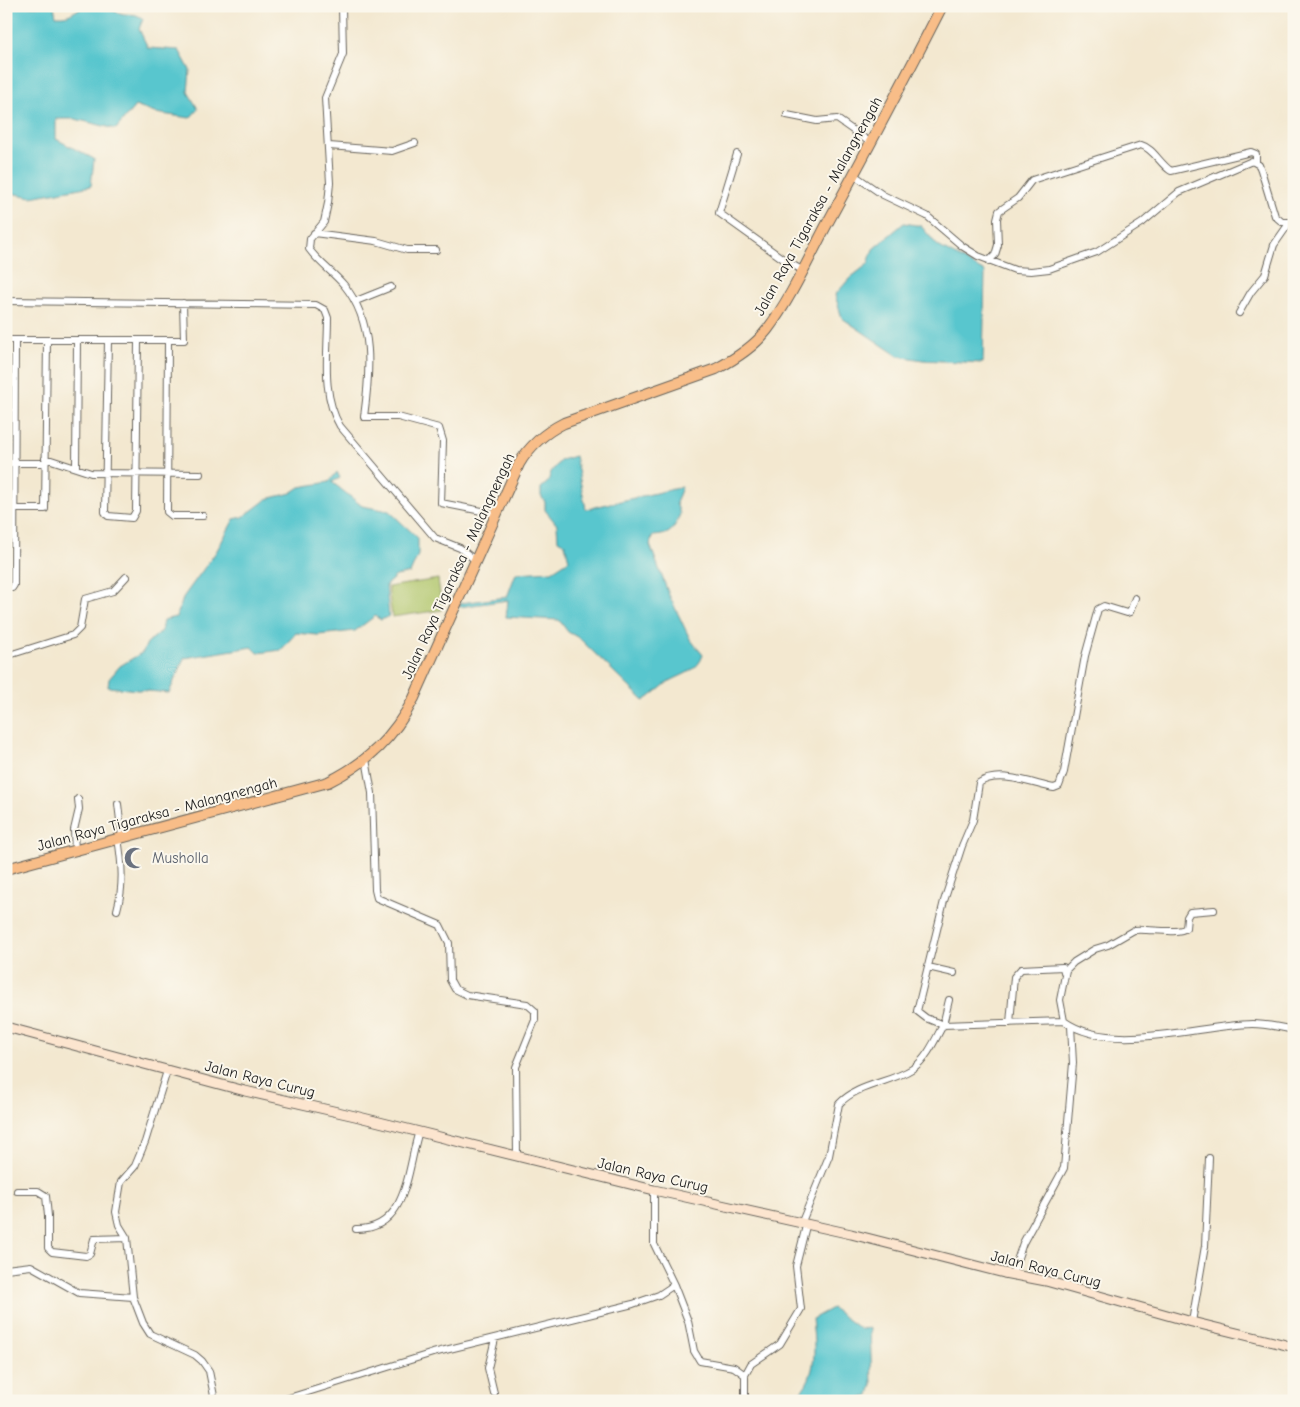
<svg xmlns="http://www.w3.org/2000/svg" width="1300" height="1407" font-family="'Comic Neue',sans-serif">
<style>
.green{fill:#afc569;stroke:#667042}
.water{fill:#59c6ce;stroke:#3a7175}
.lines{fill:none;stroke-linecap:round;stroke-linejoin:round}
.street-casing{stroke:#67635b;stroke-width:8}
.secondary-casing{stroke:#67635b;stroke-width:11}
.primary-casing{stroke:#67635b;stroke-width:12}
.street{stroke:#fff;stroke-width:6}
.secondary{stroke:#fce5cf;stroke-width:9}
.primary{stroke:#f8bd88;stroke-width:10}
.labels{text-anchor:middle;dominant-baseline:central;stroke-width:4;stroke-linejoin:round;paint-order:stroke}
.street-label{font-size:15px;fill:#1c1c1c;stroke:#fbf7ec}
.worship-label{font-size:15px;fill:#5b616d;stroke:#fbf7ec;text-anchor:start}
</style>
<rect width="100%" height="100%" fill="#fbf7ec"/>
<filter id="ink" filterUnits="userSpaceOnUse"><feTurbulence type="fractalNoise" baseFrequency=".02" numOctaves="2"/><feDisplacementMap in="SourceGraphic" scale="10" xChannelSelector="R" yChannelSelector="G"/><feConvolveMatrix kernelMatrix="1 2 1 2 8 2 1 2 1" color-interpolation-filters="sRGB"/></filter>
<filter id="wash" filterUnits="userSpaceOnUse"><feTurbulence type="fractalNoise" baseFrequency=".0096" numOctaves="4" result="noise"/><feDisplacementMap in="SourceGraphic" scale="20" xChannelSelector="R" yChannelSelector="G"/><feGaussianBlur stdDeviation="1.12" result="paint"/><feColorMatrix in="noise" values="0 0 0 0 0 0 0 0 0 0 0 0 0 0 0 0 0 1.4 0 .05"/><feComposite in="paint" operator="in"/></filter>
<g filter="url(#wash)">
<rect width="100%" height="100%" fill="#f3e8d0"/>
<path class="green" d="M 438,579 L 442,610 L 392,617 L 388,587 Z"/>
<path class="water" d="M 6,6 L 54,6 L 56,16 C 73,17 71,11 85,7 C 101,2 111,12 124,14 C 133,15 136,13 143,19 L 139,29 L 148,48 L 179,50 L 190,70 L 188,92 L 198,109 L 190,118 L 155,113 L 135,106 L 116,129 L 75,119 L 56,119 L 56,139 L 94,159 L 91,186 L 31,197 L 6,192 Z
M 904,223 L 921,226 L 938,246 L 985,272 L 983,363 L 923,360 L 898,356 L 842,318 L 835,295 L 850,278 L 868,264 L 873,249 Z
M 575,456 L 586,509 L 682,487 L 676,503 L 680,514 C 673,531 671,535 652,536 L 650,545 L 669,595 L 690,639 L 703,655 C 698,671 683,674 670,681 C 661,687 653,695 644,701 L 579,638 L 568,632 L 559,620 L 506,617 L 508,600 L 459,607 L 461,603 L 507,597 L 516,573 L 552,571 L 569,560 L 565,544 L 558,540 L 557,525 L 545,510 L 545,502 L 541,496 L 541,488 L 548,482 L 551,472 L 561,460 Z
M 337,472 L 340,478 L 332,482 L 362,506 L 389,511 L 418,538 L 418,555 L 410,573 L 396,576 L 386,585 L 389,616 L 381,620 L 375,616 L 355,631 L 318,635 L 296,633 L 281,650 L 258,653 L 252,647 L 184,658 L 169,693 L 108,687 L 109,679 L 120,666 L 143,652 L 147,643 L 161,632 L 163,620 L 176,617 L 184,596 L 216,552 L 234,519 L 243,517 L 267,499 L 291,493 L 300,487 L 329,482 Z
M 832,1308 L 860,1329 L 870,1328 L 872,1384 L 869,1395 L 857,1401 L 790,1401 C 819,1382 815,1349 812,1319 Z"/>
</g>
<g filter="url(#ink)">
<g class="lines">
<g class="street-casing">
<path id="street" d="M 342,6 L 343,54 L 325,98 L 330,183 L 328,203 L 324,222 L 310,239 L 309,249 C 319,263 333,272 344,285 C 375,323 370,372 364,417 L 398,417 L 439,428 L 443,441 L 441,503 L 497,514
M 787,115 L 817,121 L 837,119 L 871,143
M 329,146 L 392,151 L 415,143
M 737,154 L 719,213 L 786,261 L 802,270
M 854,175 L 883,195 L 927,216 L 962,246 L 978,256 L 1015,270 L 1031,271 L 1049,269 L 1097,252 L 1142,223 L 1179,192 L 1252,161 L 1259,165 L 1261,170 L 1275,216 L 1282,222 L 1294,222
M 314,233 L 376,241 L 407,250 L 436,250
M 989,261 L 995,255 L 998,245 L 997,219 L 999,211 L 1018,198 L 1032,180 L 1141,145 C 1153,148 1160,164 1171,171 L 1251,152 L 1256,154 L 1256,162
M 6,301 L 316,305 L 325,310 L 328,318 C 328,354 321,394 340,426 L 435,538 L 460,548 L 476,561
M 356,301 L 391,287
M 1239,313 L 1251,292 L 1265,275 L 1274,245 L 1290,222
M 6,340 L 184,340 L 183,303
M 108,340 L 105,512 L 108,516 L 132,518 L 136,511 L 138,341
M 168,341 L 167,512 L 172,516 L 203,516
M 45,458 L 91,473 L 200,474
M 6,463 L 45,463
M 76,468 L 77,340
M 14,509 L 45,509 L 47,340
M 6,588 L 12,588 L 14,585 L 15,340
M 6,656 L 73,635 L 80,628 L 85,599 L 113,591 L 126,577
M 366,759 L 372,793 L 375,890 L 377,898 L 440,925 L 449,943 L 450,980 L 455,989 L 467,995 L 527,1004 L 535,1011 L 535,1020 L 516,1067 L 517,1155
M 118,804 L 122,837
M 75,852 L 74,830 L 79,809 L 78,799
M 117,910 C 124,885 122,864 118,838
M 928,967 L 954,973
M 949,1000 L 943,1025 L 926,1018 L 917,1011 L 944,901 L 962,846 L 973,820 L 979,783 C 998,769 1033,784 1054,788 L 1059,786 L 1064,772 L 1085,656 L 1098,609 L 1104,606 L 1127,613 L 1130,612 L 1135,598
M 1064,1021 L 1060,1000 L 1066,970 L 1074,962 L 1095,949 L 1108,945 L 1134,930 C 1147,928 1178,935 1186,928 L 1187,917 L 1190,912 L 1214,910
M 1010,1023 L 1014,977 L 1021,969 L 1063,967 L 1064,972
M 167,1071 L 145,1142 L 135,1166 L 121,1182 L 116,1212 L 119,1225 L 127,1238 L 133,1297 L 143,1323 L 150,1334 L 195,1355 L 202,1361 L 209,1371 L 215,1401
M 17,1191 L 38,1191 L 46,1196 L 48,1216 L 48,1248 L 52,1252 L 86,1256 L 90,1254 L 94,1239 L 127,1238
M 801,1224 L 829,1156 L 839,1104 C 857,1084 890,1083 912,1069 C 927,1059 935,1040 943,1025 L 1064,1021 C 1111,1055 1198,1025 1252,1024 C 1266,1024 1280,1027 1294,1030
M 356,1229 C 408,1230 407,1169 419,1131
M 6,1269 L 31,1266 L 79,1293 L 133,1297
M 1012,1275 L 1023,1243 L 1064,1168 L 1073,1063 L 1071,1026
M 674,1285 L 688,1321 L 694,1351 L 700,1361 L 734,1367 L 745,1375
M 1192,1322 L 1205,1246 L 1209,1158
M 494,1393 L 488,1368 L 495,1339
M 279,1401 L 433,1353 L 633,1304 L 659,1295 L 674,1285 L 654,1244 L 654,1190
M 745,1401 L 745,1375 L 751,1364 L 780,1344 L 801,1309 L 796,1266 L 806,1226"/>
</g>
<g class="secondary-casing">
<path id="secondary" d="M 6,1027 L 245,1091 L 355,1116 L 654,1190 L 851,1234 L 1004,1273 L 1046,1281 L 1192,1322 L 1294,1347"/>
</g>
<g class="primary-casing">
<path id="primary" d="M 6,869 L 328,782 C 367,763 394,737 414,698 L 519,464 C 530,445 544,433 564,423 L 716,369 C 735,359 754,347 767,330 C 790,300 809,258 827,224 C 866,152 905,79 942,6"/>
</g>
<use href="#street" class="street"/>
<use href="#secondary" class="secondary"/>
<use href="#primary" class="primary"/>
</g>
</g>
<defs>
<g id="mosque-bare" transform="scale(1.725)"><path d="M3.5-4.9A6 6 0 1 0 3.5 4.9A5 5 0 1 1 3.5-4.9Z" fill="#6b7280" stroke="#fbf7ec" stroke-width="2.5" paint-order="stroke"/></g>
</defs>
<g fill-rule="evenodd">
<use href="#mosque-bare" x="135" y="858"/>
</g>
<g class="labels">
<g class="street-label">
<text transform="translate(818 206) rotate(-61)">Jalan Raya Tigaraksa - Malangnengah</text>
<text transform="translate(458 566) rotate(-65)">Jalan Raya Tigaraksa - Malangnengah</text>
<text transform="translate(157 814) rotate(-15)">Jalan Raya Tigaraksa - Malangnengah</text>
<text transform="translate(260 1079) rotate(14)">Jalan Raya Curug</text>
<text transform="translate(653 1175) rotate(13)">Jalan Raya Curug</text>
<text transform="translate(1046 1269) rotate(14)">Jalan Raya Curug</text>
</g>
<g class="worship-label">
<text x="152" y="858">Musholla</text>
</g>
</g>
<rect width="1300" height="1407" fill="none" stroke="#fbf7ec" stroke-width="25"/>
</svg>
